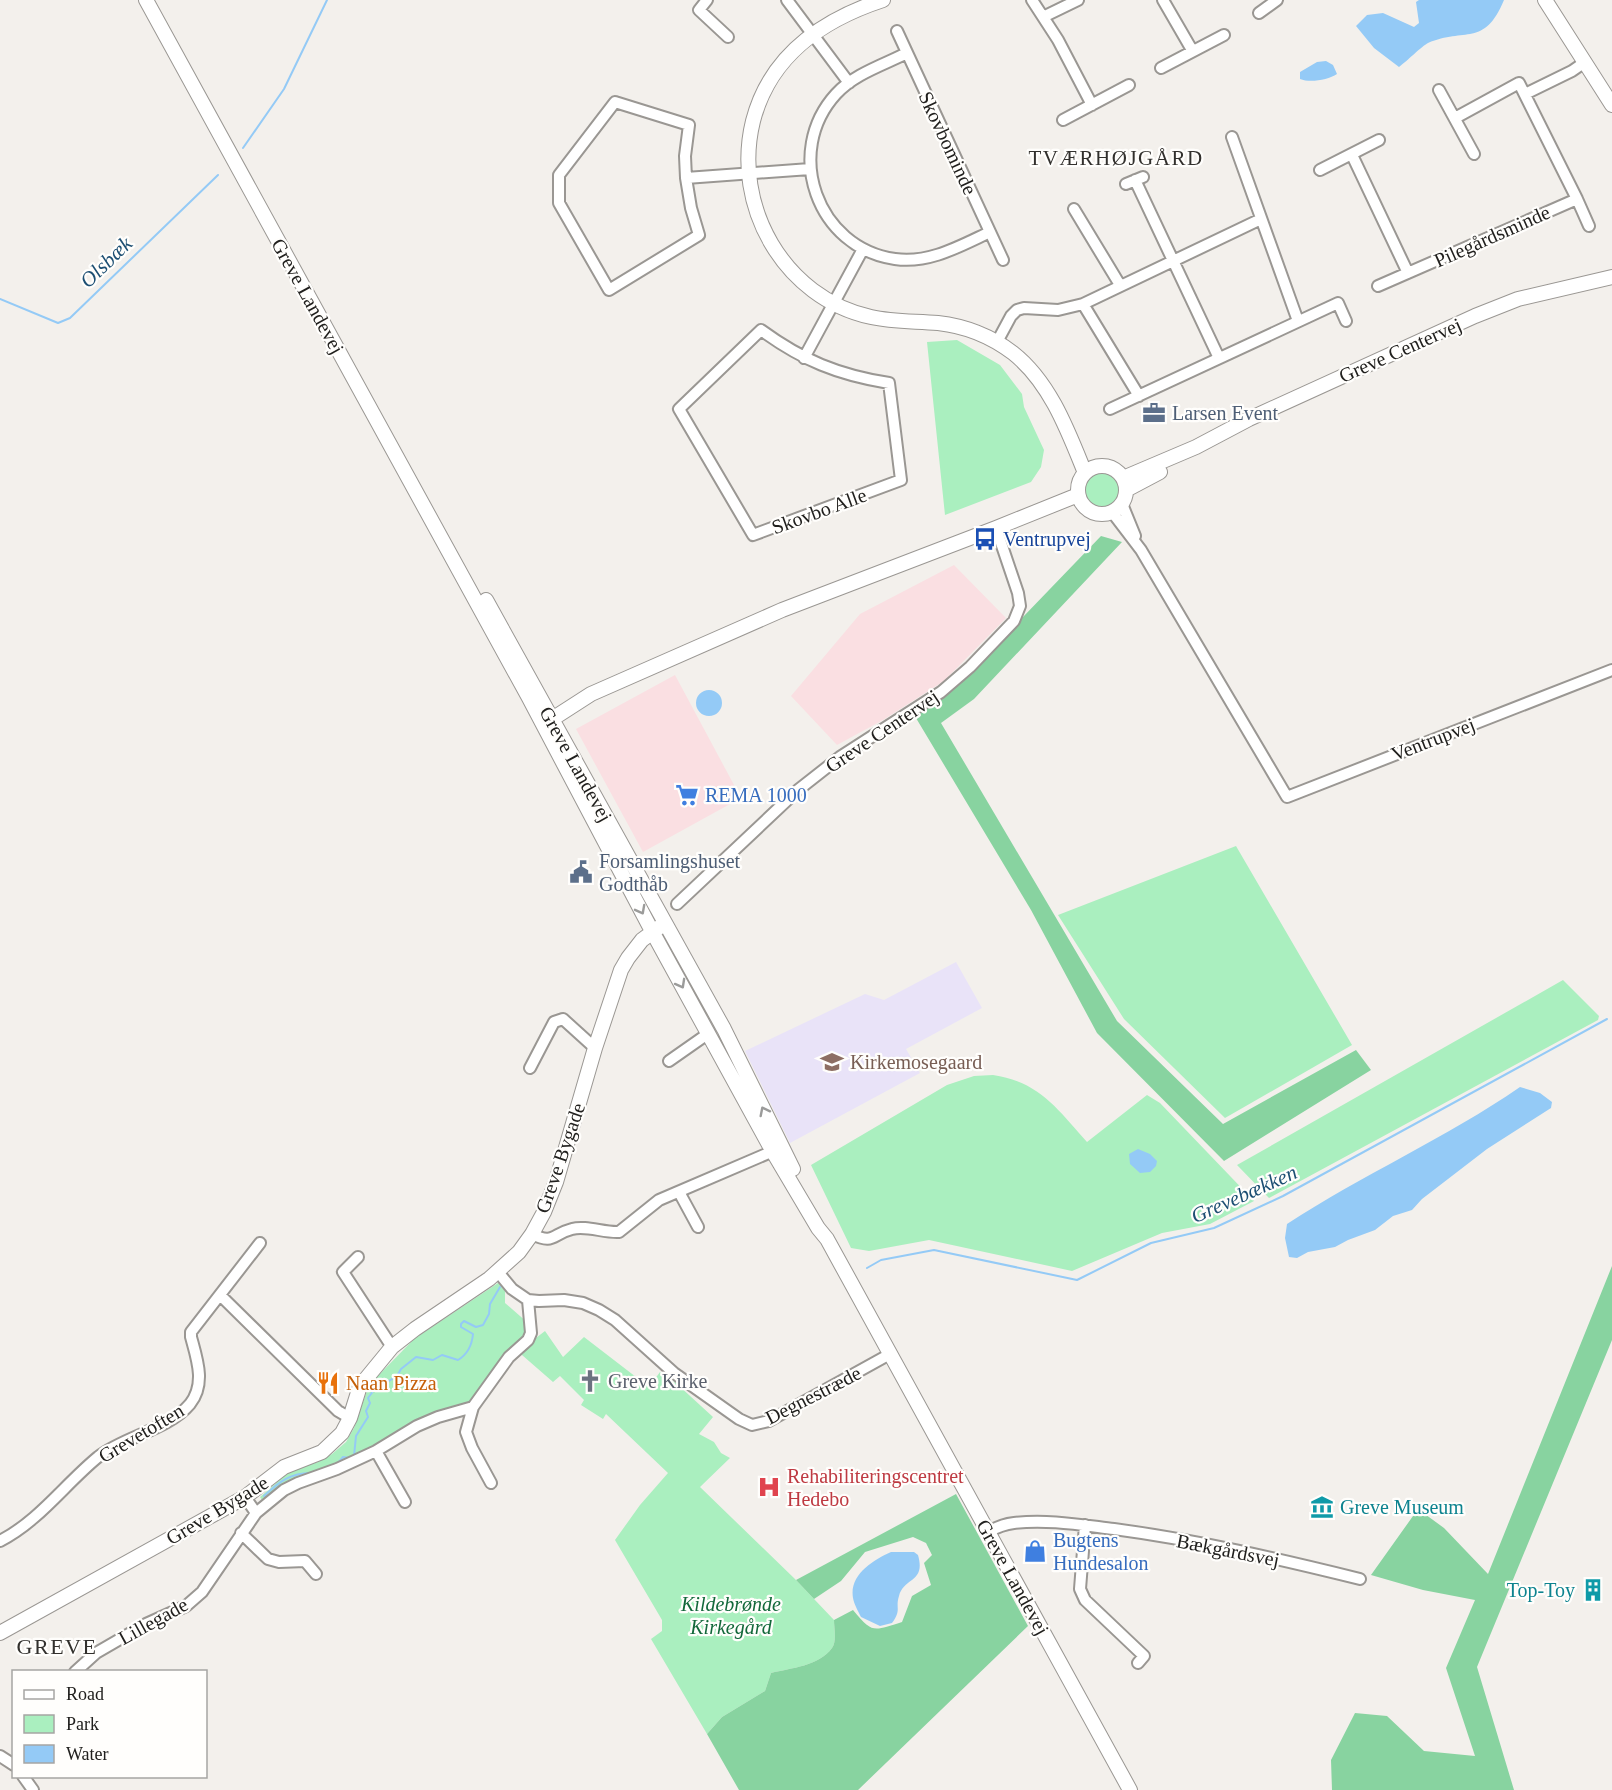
<svg xmlns="http://www.w3.org/2000/svg" width="1612" height="1790" font-family="'Times New Roman',serif">
<style>
.commercial{fill:#fadfe2}
.education{fill:#e9e3f8}
.green{fill:#aaefbf}
.forest{fill:#88d3a0}
.water{fill:#94caf6}
.lines{fill:none;stroke-linecap:round;stroke-linejoin:round}
.stream{stroke:#94caf6;stroke-width:2}
.street-casing{stroke:#9a9793;stroke-width:14}
.secondary-casing{stroke:#9a9793;stroke-width:16}
.street{stroke:#fff;stroke-width:10}
.secondary{stroke:#fff;stroke-width:14}
.oneway{stroke:#9b9b9a}
.labels{text-anchor:middle;dominant-baseline:central;stroke-width:4.5;stroke-linejoin:round;paint-order:stroke}
.street-label{font-size:20px;fill:#21201e;stroke:#fffefc}
.service-label{font-size:20px;fill:#4e5e75;stroke:#fffefc;text-anchor:start}
.transit-label{font-size:20px;fill:#164399;stroke:#fffefc;text-anchor:start}
.shop-label{font-size:20px;fill:#366cbe;stroke:#fffefc;text-anchor:start}
.education-label{font-size:20px;fill:#785e54;stroke:#fffefc;text-anchor:start}
.worship-label{font-size:20px;fill:#5b616d;stroke:#fffefc;text-anchor:start}
.food-label{font-size:20px;fill:#c56008;stroke:#fffefc;text-anchor:start}
.health-label{font-size:20px;fill:#be3a42;stroke:#fffefc;text-anchor:start}
.culture-label{font-size:20px;fill:#0d838f;stroke:#fffefc;text-anchor:start}
.park-label{font-size:20px;font-style:italic;fill:#12683a;stroke:#fffefc}
.neighbourhood-label{font-size:21px;letter-spacing:1.5px;fill:#32302d;stroke:#fffefc}
.water-label{font-size:21px;font-style:italic;fill:#1d4f73;stroke:#fffefc}
.quarter-label{font-size:22px;letter-spacing:1.5px;fill:#32302d;stroke:#fffefc}
</style>
<rect width="100%" height="100%" fill="#f3f0ec"/>
<path class="commercial" d="M 954,565 L 1006,618 L 944,681 L 883,720 L 837,745 L 791,696 L 860,614 Z
M 675,675 L 741,798 L 643,852 L 576,729 Z"/>
<path class="education" d="M 956,962 L 982,1008 L 906,1049 L 920,1073 L 790,1143 L 745,1051 L 865,994 L 884,1000 Z"/>
<path class="green" d="M 957,340 L 1000,365 L 1022,394 L 1024,407 L 1044,450 L 1041,467 L 1031,482 L 945,515 L 927,342 Z
M1080 489a22 22 0 1 1 44 0a22 22 0 1 1-44 0Z
M 1236,846 L 1352,1045 L 1225,1118 L 1124,1019 L 1058,915 Z
M 1563,980 L 1599,1016 L 1598,1020 L 1269,1198 L 1237,1165 Z
M 993,1075 C 1040,1082 1058,1110 1087,1142 L 1147,1095 L 1160,1103 L 1254,1201 L 1210,1224 L 1162,1233 L 1072,1271 L 929,1240 L 869,1251 L 851,1248 L 811,1165 L 947,1085 L 974,1076 Z
M 498,1283 L 505,1291 L 505,1303 L 528,1323 L 528,1332 L 523,1339 L 502,1357 L 472,1404 L 348,1460 L 264,1503 L 260,1497 L 290,1471 L 318,1462 L 332,1454 L 346,1442 L 354,1428 L 369,1385 L 414,1339 Z
M 545,1331 L 563,1357 L 584,1337 L 649,1387 L 660,1372 L 677,1384 L 713,1417 L 699,1434 L 714,1442 L 721,1453 L 730,1458 L 700,1487 L 796,1580 L 834,1620 C 834,1628 837,1641 832,1648 C 819,1666 791,1668 771,1673 L 765,1691 L 722,1717 L 707,1734 L 651,1639 L 662,1631 L 662,1620 L 615,1540 L 640,1505 L 668,1473 L 606,1414 L 603,1419 L 581,1405 L 584,1400 L 560,1376 L 553,1382 L 522,1355 L 519,1351 Z"/>
<path class="forest" d="M 1101,536 L 1122,542 L 974,699 L 941,723 L 1117,1021 L 1223,1124 L 1356,1050 L 1371,1070 L 1224,1161 L 1097,1033 L 1031,910 L 913,713 L 967,675 Z
M 1612,1266 L 1612,1340 L 1477,1667 L 1514,1790 L 1332,1790 L 1331,1760 L 1355,1713 L 1387,1716 L 1424,1751 L 1475,1756 L 1446,1668 L 1475,1600 L 1423,1590 L 1371,1575 L 1418,1509 L 1444,1528 L 1488,1574 Z
M 956,1494 L 1028,1626 L 858,1790 L 739,1790 L 707,1734 L 722,1717 L 765,1691 L 771,1673 C 791,1668 819,1666 832,1648 C 837,1641 834,1628 834,1620 L 853,1610 C 873,1634 873,1631 902,1622 L 912,1596 L 931,1585 L 924,1563 L 932,1555 L 926,1543 L 913,1537 L 865,1552 L 841,1581 L 814,1599 L 796,1580 Z"/>
<path class="water" d="M 1419,0 L 1504,0 C 1484,48 1465,27 1428,43 C 1422,46 1407,61 1399,67 L 1374,48 L 1356,26 L 1367,15 L 1383,13 L 1414,27 L 1419,23 L 1416,2 Z
M 1326,61 L 1333,65 L 1337,74 C 1328,80 1310,83 1300,79 L 1300,72 L 1317,62 Z
M696 703a13 13 0 1 1 26 0a13 13 0 1 1-26 0Z
M 1520,1087 L 1540,1093 L 1552,1102 L 1551,1108 L 1487,1149 L 1422,1199 L 1412,1210 L 1393,1216 L 1375,1230 L 1348,1240 L 1335,1247 L 1308,1252 L 1297,1258 L 1289,1257 L 1285,1238 L 1287,1224 C 1362,1175 1446,1138 1520,1087 Z
M 1138,1149 L 1150,1154 L 1157,1161 L 1156,1166 L 1150,1172 L 1140,1173 L 1130,1164 L 1129,1154 Z
M 891,1552 L 914,1552 L 918,1555 C 926,1583 904,1577 899,1596 C 895,1609 902,1609 892,1623 L 880,1626 L 861,1617 C 858,1611 854,1604 853,1598 C 849,1575 873,1560 891,1552 Z"/>
<g class="lines">
<path class="stream" d="M 243,148 L 284,89 L 327,0
M 0,299 L 58,323 L 70,318 L 218,175
M 867,1268 L 881,1260 L 934,1250 L 1077,1280 L 1151,1243 L 1214,1228 L 1283,1196 L 1607,1019
M 338,1463 L 343,1457 L 350,1458 L 354,1456 L 356,1436 L 368,1417 L 366,1411 L 370,1403 L 368,1398 L 374,1390 L 397,1376 L 401,1369 L 416,1357 L 433,1360 L 442,1355 L 458,1360 C 468,1354 472,1345 473,1334 L 461,1327 L 461,1324 L 464,1321 L 476,1327 L 483,1325 L 489,1314 L 490,1304 L 500,1287
M 264,1496 C 279,1482 291,1472 313,1473"/>
<g class="street-casing">
<path id="street" d="M 707,0 L 699,10 L 728,37
M 787,0 L 849,83
M 1032,0 L 1058,40 L 1092,105
M 1163,0 L 1192,50
M 1259,13 L 1277,0
M 1043,17 L 1078,0
M 897,31 L 1003,260
M 907,53 C 883,65 854,74 836,94 C 783,152 817,248 895,259 C 929,264 960,246 990,232
M 1161,68 L 1224,35
M 1439,90 L 1474,154
M 1525,94 L 1572,71 L 1585,62
M 1063,120 L 1129,85
M 1232,137 L 1298,321
M 1352,155 L 1408,273
M 1320,170 L 1379,140
M 686,178 L 691,208 L 699,235 L 609,290 L 559,203 L 559,175 L 615,102 L 689,125 L 685,156 L 686,178 L 810,169
M 1135,180 L 1219,358
M 1126,184 L 1143,177
M 1577,199 L 1589,226
M 1074,209 L 1120,285
M 1378,286 L 1577,199 L 1519,83 L 1455,118
M 1083,304 L 1139,396
M 761,330 C 802,360 838,375 889,383 L 901,480 L 753,535 L 679,409 Z
M 997,342 L 1011,316 L 1017,310 L 1024,308 L 1058,310 L 1083,304 L 1261,219
M 804,358 L 863,249
M 1110,409 L 1338,303 L 1346,321
M 1122,504 L 1135,536
M 1112,512 L 1141,550 L 1287,797 L 1612,670
M 677,904 L 798,790 L 840,757 L 941,692 L 970,667 L 1014,621 L 1020,606 L 1018,593 L 996,528
M 669,1061 L 709,1033
M 530,1068 L 554,1022 L 563,1019 L 595,1048
M 679,1192 L 698,1227
M 532,1234 C 554,1245 552,1234 572,1229 C 586,1225 604,1233 619,1232 L 659,1200 L 778,1149
M 358,1257 L 343,1272 L 392,1347
M 498,1272 L 512,1289 L 528,1300 L 539,1301 L 564,1300 L 583,1303 L 599,1310 L 615,1320 L 674,1373 L 739,1419 L 752,1425 L 769,1421 L 890,1354
M 220,1295 L 338,1411 L 350,1418
M 376,1451 L 405,1502
M 491,1483 L 472,1448 L 466,1432 L 473,1407 L 509,1357 L 528,1340 L 531,1333 L 528,1300
M 245,1497 L 256,1513 L 284,1490 L 298,1483 L 337,1469 L 376,1451 L 417,1426 L 438,1417 L 473,1407
M 1085,1525 L 1080,1589 L 1085,1600 L 1144,1656 L 1138,1663
M 988,1532 C 997,1527 1004,1524 1014,1523 C 1047,1519 1081,1525 1114,1529 C 1197,1540 1279,1559 1360,1579
M 241,1533 L 268,1559 L 279,1562 L 305,1561 L 316,1574
M 0,1541 C 39,1521 65,1484 98,1457 C 125,1436 168,1430 190,1404 C 206,1384 197,1359 191,1337 L 191,1332 L 260,1243
M 75,1672 L 96,1653 L 146,1624 L 186,1606 L 202,1592 L 256,1513
M 0,1756 L 14,1765
M 23,1776 L 33,1790"/>
</g>
<g class="secondary-casing">
<path id="secondary" d="M 146,0 L 529,698 L 653,933 L 773,1152 L 818,1228 L 827,1239 L 1130,1790
M 883,0 C 822,20 770,55 753,121 C 732,206 784,298 871,317 C 893,322 916,321 938,323 C 965,326 992,337 1013,353 C 1050,382 1068,431 1085,473
M 1545,0 L 1612,105
M1078 490a24 24 0 1 1 48 0a24 24 0 1 1-48 0Z
M 1123,478 L 1196,447 L 1249,419 L 1475,316 L 1518,299 L 1612,277
M 1126,490 L 1160,472
M 486,600 L 724,1029 L 793,1169
M 546,723 L 591,694 L 782,610 L 996,528 L 1078,495
M 0,1633 L 245,1497 L 284,1467 L 322,1452 L 342,1433 L 350,1418 L 360,1386 L 392,1347 L 415,1329 L 489,1279 L 519,1252 L 532,1234 L 544,1212 L 556,1182 L 595,1048 L 621,970 L 628,958 L 642,940 L 665,923"/>
</g>
<use href="#street" class="street"/>
<use href="#secondary" class="secondary"/>
</g>
<defs><path id="oneway-chevron" d="M-2-3.5L2.5 0L-2 3.5" fill="none" stroke-width="1.6" stroke-linecap="round" stroke-linejoin="round" transform="scale(1.5)"/></defs>
<g class="oneway">
<use href="#oneway-chevron" transform="translate(641 910) rotate(62)"/>
<use href="#oneway-chevron" transform="translate(681 984) rotate(61)"/>
<use href="#oneway-chevron" transform="translate(764 1111) rotate(-117)"/>
</g>
<defs>
<g id="office-bare" transform="scale(1.8)"><path d="M-6-3h4V-5.5h4V-3h4V5H-6ZM-1-4.5V-3h2v-1.5ZM-6 0V1H6V0Z" fill="#5c6f8a" stroke="#fffefc" stroke-width="2.5" paint-order="stroke"/></g>
<g id="bus-bare" transform="scale(1.8)"><path d="M-5-6H5V4H4V6H2V4H-2V6H-4V4H-5ZM-3.5-4V0h7V-4ZM-3.5 1.2v1.5H-2V1.2ZM2 1.2v1.5H3.5V1.2Z" fill="#1a4fb4" stroke="#fffefc" stroke-width="2.5" paint-order="stroke"/></g>
<g id="supermarket-bare" transform="scale(1.8)"><path d="M-6-5.5h2.5l.6 2H6L4.5 2H-2.5L-4.4-4H-6ZM-1.5 3.2a1.3 1.3 0 1 0 .1 0ZM3 3.2a1.3 1.3 0 1 0 .1 0Z" fill="#3f7fe0" stroke="#fffefc" stroke-width="2.5" paint-order="stroke"/></g>
<g id="civic-bare" transform="scale(1.8)"><path d="M-.6-6.5H3V-4.5H.6V-3L4-1V1h2V6H-6V1h2V-1L-.6-3ZM-1.2 2.5V6h2.4V2.5Z" fill="#5c6f8a" stroke="#fffefc" stroke-width="2.5" paint-order="stroke"/></g>
<g id="school-bare" transform="scale(1.8)"><path d="M0-5L7-2L0 1L-7-2ZM-4 1L0 2.5L4 1V4Q0 6-4 4Z" fill="#8d6e63" stroke="#fffefc" stroke-width="2.5" paint-order="stroke"/></g>
<g id="church-bare" transform="scale(1.8)"><path d="M-1.2-6h2.4v3.5h3.3v2.4h-3.3V6h-2.4V-.1h-3.3v-2.4h3.3Z" fill="#6b7280" stroke="#fffefc" stroke-width="2.5" paint-order="stroke"/></g>
<g id="restaurant-bare" transform="scale(1.8)"><path d="M-5-6h1v4h1v-4h1v4h1v-4h1v5L-1.5 .5V6h-2V.5L-5-1ZM5-6V6H3V1.5H1.5Q1.5-4 5-6Z" fill="#e8710a" stroke="#fffefc" stroke-width="2.5" paint-order="stroke"/></g>
<g id="hospital-bare" transform="scale(1.8)"><path d="M-5-5h3v3.5h4V-5h3V5h-3V1.5h-4V5h-3Z" fill="#e0444e" stroke="#fffefc" stroke-width="2.5" paint-order="stroke"/></g>
<g id="museum-bare" transform="scale(1.8)"><path d="M0-6L6-3V-2H-6V-3ZM-5-1h2V3h-2ZM-1-1h2V3h-2ZM3-1h2V3H3ZM-6 4H6V6H-6Z" fill="#0f9aa8" stroke="#fffefc" stroke-width="2.5" paint-order="stroke"/></g>
<g id="shop-bare" transform="scale(1.8)"><path d="M-5-2.5h2.3a2.7 3.5 0 0 1 5.4 0H5L5.5 6h-11ZM-1.5-2.5h3a1.5 2.3 0 0 0-3 0Z" fill="#3f7fe0" stroke="#fffefc" stroke-width="2.5" paint-order="stroke"/></g>
<g id="building-bare" transform="scale(1.8)"><path d="M-4-6H4V6H1V3H-1V6H-4ZM-2.5-4.3h1.7v1.8h-1.7ZM.8-4.3h1.7v1.8H.8ZM-2.5-1h1.7V.8h-1.7ZM.8-1h1.7V.8H.8Z" fill="#0f9aa8" stroke="#fffefc" stroke-width="2.5" paint-order="stroke"/></g>
</defs>
<g fill-rule="evenodd">
<use href="#office-bare" x="1154" y="413"/>
<use href="#bus-bare" x="985" y="539"/>
<use href="#supermarket-bare" x="687" y="795"/>
<use href="#civic-bare" x="581" y="872"/>
<use href="#school-bare" x="832" y="1062"/>
<use href="#church-bare" x="590" y="1381"/>
<use href="#restaurant-bare" x="328" y="1383"/>
<use href="#hospital-bare" x="769" y="1487"/>
<use href="#museum-bare" x="1322" y="1507"/>
<use href="#shop-bare" x="1035" y="1551"/>
<use href="#building-bare" x="1593" y="1590"/>
</g>
<g class="labels">
<g class="street-label">
<text transform="translate(948 143) rotate(65)">Skovbominde</text>
<text transform="translate(1492 236) rotate(-24)">Pilegårdsminde</text>
<text transform="translate(308 296) rotate(61)">Greve Landevej</text>
<text transform="translate(1400 350) rotate(-24)">Greve Centervej</text>
<text transform="translate(819 511) rotate(-20)">Skovbo Alle</text>
<text transform="translate(882 731) rotate(-34)">Greve Centervej</text>
<text transform="translate(1433 739) rotate(-21)">Ventrupvej</text>
<text transform="translate(576 764) rotate(61)">Greve Landevej</text>
<text transform="translate(560 1158) rotate(-71)">Greve Bygade</text>
<text transform="translate(813 1395) rotate(-27)">Degnestræde</text>
<text transform="translate(141 1433) rotate(-31)">Grevetoften</text>
<text transform="translate(217 1510) rotate(-31)">Greve Bygade</text>
<text transform="translate(1228 1550) rotate(11)">Bækgårdsvej</text>
<text transform="translate(1013 1577) rotate(61)">Greve Landevej</text>
<text transform="translate(153 1621) rotate(-29)">Lillegade</text>
</g>
<g class="service-label">
<text x="1172" y="413">Larsen Event</text>
<text x="599" y="861">Forsamlingshuset<tspan x="599" dy="23">Godthåb</tspan></text>
</g>
<g class="transit-label">
<text x="1003" y="539">Ventrupvej</text>
</g>
<g class="shop-label">
<text x="705" y="795">REMA 1000</text>
<text x="1053" y="1540">Bugtens<tspan x="1053" dy="23">Hundesalon</tspan></text>
</g>
<g class="education-label">
<text x="850" y="1062">Kirkemosegaard</text>
</g>
<g class="worship-label">
<text x="608" y="1381">Greve Kirke</text>
</g>
<g class="food-label">
<text x="346" y="1383">Naan Pizza</text>
</g>
<g class="health-label">
<text x="787" y="1476">Rehabiliteringscentret<tspan x="787" dy="23">Hedebo</tspan></text>
</g>
<g class="culture-label">
<text x="1340" y="1507">Greve Museum</text>
<text x="1575" y="1590" text-anchor="end">Top-Toy</text>
</g>
<g class="park-label">
<text x="731" y="1604">Kildebrønde<tspan x="731" dy="23">Kirkegård</tspan></text>
</g>
<g class="neighbourhood-label">
<text x="1116" y="158">TVÆRHØJGÅRD</text>
</g>
<g class="water-label">
<text transform="translate(106 262) rotate(-44)">Olsbæk</text>
<text transform="translate(1244 1194) rotate(-24)">Grevebækken</text>
</g>
<g class="quarter-label">
<text x="57" y="1646">GREVE</text>
</g>
</g>
<rect x="12" y="1670" width="195" height="108" fill="#fffefc" stroke="#a6a5a3" stroke-width="1.5"/>
<rect x="24" y="1690" width="30" height="9" fill="#ffffff" stroke="#a6a5a3" stroke-width="1.5"/>
<text x="66" y="1700" font-size="18" fill="#21201e">Road</text>
<rect x="24" y="1715" width="30" height="18" fill="#aaefbf" stroke="#a6a5a3" stroke-width="1.5"/>
<text x="66" y="1730" font-size="18" fill="#21201e">Park</text>
<rect x="24" y="1745" width="30" height="18" fill="#94caf6" stroke="#a6a5a3" stroke-width="1.5"/>
<text x="66" y="1760" font-size="18" fill="#21201e">Water</text>
</svg>
